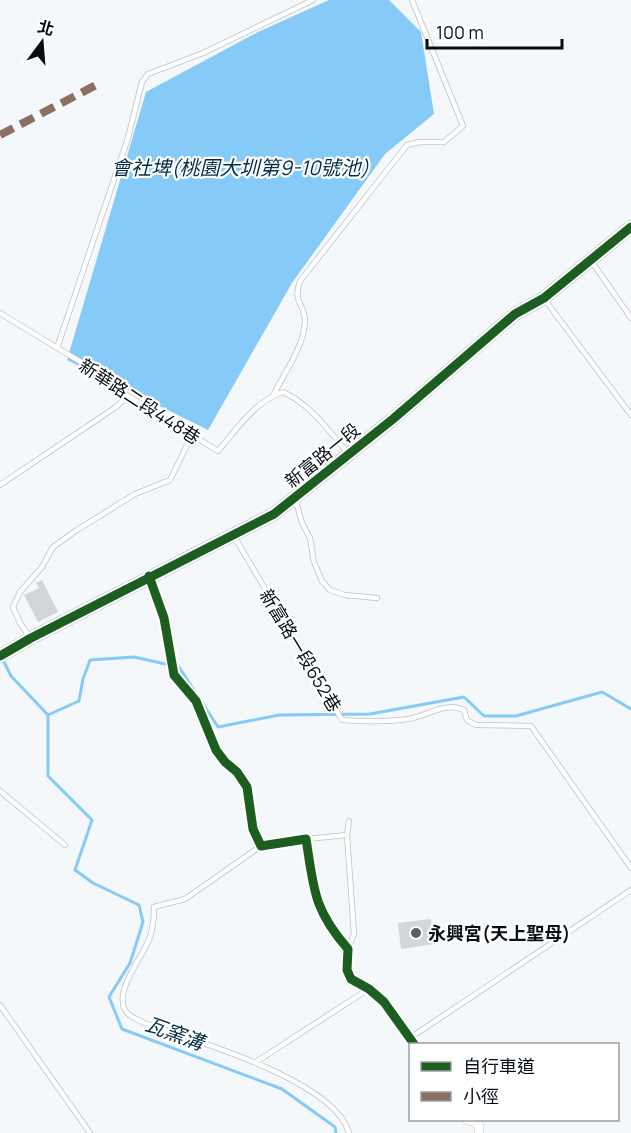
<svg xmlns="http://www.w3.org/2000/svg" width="631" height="1133" font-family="Manrope,'Noto Sans TC',sans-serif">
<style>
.water{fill:#86caf7}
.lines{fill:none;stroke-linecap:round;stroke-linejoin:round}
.stream{stroke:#86caf7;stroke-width:3}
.building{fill:#d1d6da}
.service-casing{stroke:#bdc2c5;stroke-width:6}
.minor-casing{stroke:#bdc2c5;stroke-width:10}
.tertiary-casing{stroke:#bdc2c5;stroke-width:14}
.service{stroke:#fefefe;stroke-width:4.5}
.minor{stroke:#fefefe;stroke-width:9}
.tertiary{stroke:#fefefe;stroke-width:12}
.quiet{stroke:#8d6e63;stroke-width:8;stroke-dasharray:15 8;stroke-linecap:butt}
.cycleway-casing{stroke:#fff;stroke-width:13}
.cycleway{stroke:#1b5e20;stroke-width:9}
.poi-dot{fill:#5a6064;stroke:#fff;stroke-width:2}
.labels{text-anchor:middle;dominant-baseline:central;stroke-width:4.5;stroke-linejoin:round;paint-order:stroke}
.street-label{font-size:18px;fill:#070e13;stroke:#fff}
.poi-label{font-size:18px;font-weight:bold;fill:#070e13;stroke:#fff;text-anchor:start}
.water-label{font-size:20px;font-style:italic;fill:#022d46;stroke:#fff}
</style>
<rect width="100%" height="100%" fill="#f5f8fa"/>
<path class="water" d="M 329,0 L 389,0 L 421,32 L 434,114 L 385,154 L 292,283 L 208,430 L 67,360 L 146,92 L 258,32 Z"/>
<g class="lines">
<path class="stream" d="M 2,658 L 11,676 L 48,715 L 48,776 L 92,820 L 75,870 L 93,883 L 139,905 L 143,922 L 130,963 L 109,997 L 122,1029 L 282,1089 L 335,1127 L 336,1133
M 48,715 L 79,701 L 83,679 L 90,660 L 134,657 L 179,667 L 218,727 L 279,715 L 370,714 L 464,697 L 484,716 L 516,716 L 602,692 L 631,709"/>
</g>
<path class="building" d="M 42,580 L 58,612 L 38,622 L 24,595 L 39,588 L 36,583 Z
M 431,919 L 434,944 L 401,949 L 398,923 Z"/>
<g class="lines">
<g class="service-casing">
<path id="service" d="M 592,262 L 631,318
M 545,300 L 631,415
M 0,313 L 94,370 L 128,396 L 218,451 C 237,429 255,401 283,392 C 310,404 329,431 348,453
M 57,348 L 128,138 L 142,82 L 148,74 L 203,53 L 313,0
M 273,396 C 284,373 304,347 305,321 C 305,304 292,303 300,281 L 407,145 L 420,142 L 444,142 L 463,126 L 412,0
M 0,485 L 116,407 L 128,396
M 295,498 L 302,523 L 310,538 L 314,562 L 322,581 L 330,590 L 345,595 L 377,598
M 234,536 L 342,720 C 365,722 387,722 409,719 C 426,716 447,701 464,710 L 467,720 L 476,725 L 531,726 L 631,868
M 29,636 L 20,623 L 13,607 L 20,592 L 42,567 L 53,547 L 77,530 L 135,494 L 170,480 L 188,443 L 189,434
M 0,791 L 65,845
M 306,839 L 347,835
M 261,846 L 185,899 L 154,907 C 154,919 153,933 147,944 C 139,961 115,992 125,1010 C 129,1017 137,1019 144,1023 C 193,1040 335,1080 349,1133
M 348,949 L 354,934 L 347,835 L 349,821
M 0,1005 L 90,1133
M 410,1038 L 631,890
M 256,1062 L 367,990"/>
</g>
<g class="minor-casing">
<path id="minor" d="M 149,576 L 164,618 L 174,675 L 196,701 L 216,750 L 225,762 L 237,772 L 247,787 L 253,829 L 261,846 L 306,839 C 314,889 313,909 348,949 L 347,970 L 351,979 L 369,989 L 384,1002 L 414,1044
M 467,1120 L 474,1121 L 479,1126 L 479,1133"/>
</g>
<g class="tertiary-casing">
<path id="tertiary" d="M 0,656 L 31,638 L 274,514 L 393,419 L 515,314 L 544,298 L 631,227"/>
</g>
<use href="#service" class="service"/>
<use href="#minor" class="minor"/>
<use href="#tertiary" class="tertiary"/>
<path class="quiet" d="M 0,135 L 102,82"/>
<g class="cycleway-casing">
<path id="cycleway" d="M 149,576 L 164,618 L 174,675 L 196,701 L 216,750 L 225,762 L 237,772 L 247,787 L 253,829 L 261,846 L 306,839 C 314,889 313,909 348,949 L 347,970 L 351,979 L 369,989 L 384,1002 L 414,1044
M 0,656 L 31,638 L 274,514 L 393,419 L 515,314 L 544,298 L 631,227"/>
</g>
<use href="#cycleway" class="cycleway"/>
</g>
<circle class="poi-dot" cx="416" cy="933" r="6"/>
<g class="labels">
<g class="street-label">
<text transform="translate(140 401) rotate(33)">新華路二段448巷</text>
<text transform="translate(322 455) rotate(-39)">新富路一段</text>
<text transform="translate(301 650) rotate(59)">新富路一段652巷</text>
</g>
<g class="poi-label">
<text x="428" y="933">永興宮(天上聖母)</text>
</g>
<g class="water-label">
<text x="240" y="167">會社埤(桃園大圳第9-10號池)</text>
<text transform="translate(175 1033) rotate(20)">瓦窯溝</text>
</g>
</g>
<rect x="409" y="1043" width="210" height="78" fill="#ffffff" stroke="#9c9fa1" stroke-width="1.5"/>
<rect x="421" y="1062" width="30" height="9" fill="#1b5e20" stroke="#9c9fa1" stroke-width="1.5"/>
<text x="463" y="1073" font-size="18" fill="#070e13">自行車道</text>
<rect x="421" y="1092" width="30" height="9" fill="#8d6e63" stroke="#9c9fa1" stroke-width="1.5"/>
<text x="463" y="1103" font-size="18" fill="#070e13">小徑</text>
<g transform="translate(42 42) rotate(16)" stroke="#ffffff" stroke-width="4.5" paint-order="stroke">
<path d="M0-4.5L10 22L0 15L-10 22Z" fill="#070e13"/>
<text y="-9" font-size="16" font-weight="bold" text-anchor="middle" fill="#070e13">北</text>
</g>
<path d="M427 39v9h135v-9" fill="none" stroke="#070e13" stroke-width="3"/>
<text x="436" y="39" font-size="18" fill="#070e13" stroke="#ffffff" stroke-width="4.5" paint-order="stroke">100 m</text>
</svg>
